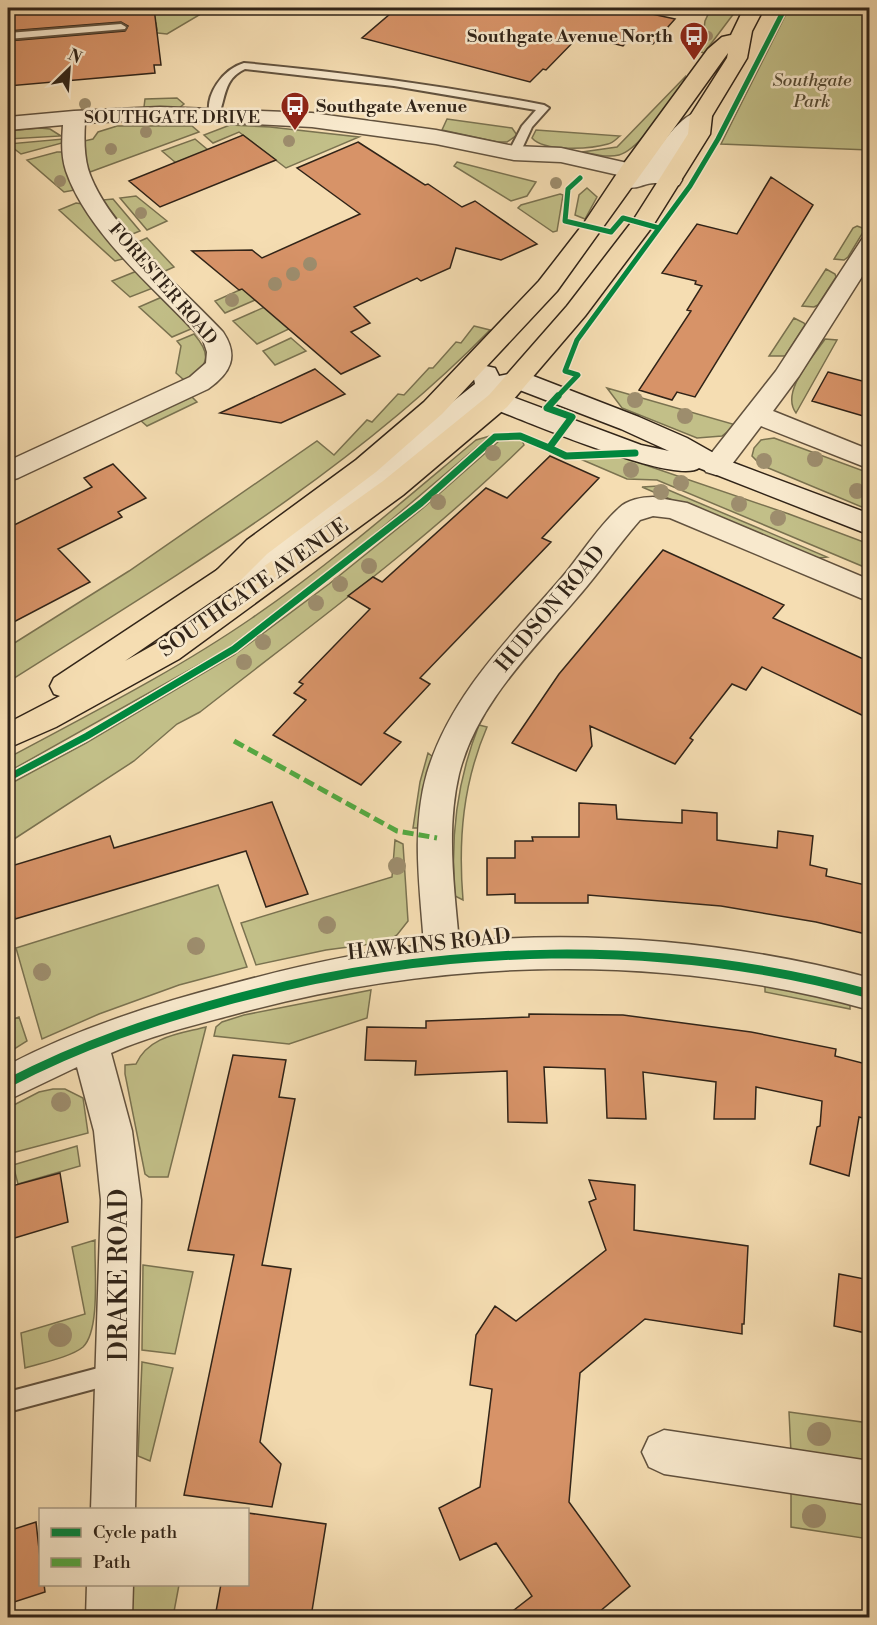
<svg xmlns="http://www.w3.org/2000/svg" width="877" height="1625" font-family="'Libre Bodoni',serif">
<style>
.green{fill:#c2bf88;stroke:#7a7250;stroke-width:1.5}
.building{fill:#d79368;stroke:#312418;stroke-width:1.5}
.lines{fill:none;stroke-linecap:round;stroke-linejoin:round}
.lane-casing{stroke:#62523e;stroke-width:4}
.street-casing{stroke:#62523e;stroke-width:3}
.secondary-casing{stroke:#312418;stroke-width:3}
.primary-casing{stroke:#312418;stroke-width:3}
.lane{fill:#f8e9cd;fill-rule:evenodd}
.street{fill:#f8e9cd;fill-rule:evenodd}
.secondary{fill:#f8e9cd;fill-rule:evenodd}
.primary{fill:#f5ddb2;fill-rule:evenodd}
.quiet{stroke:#54aa42;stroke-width:5;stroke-dasharray:11 5;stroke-linecap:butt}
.cycleway-far2-casing{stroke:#f8e9cd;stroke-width:8}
.cycleway-far1-casing{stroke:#f8e9cd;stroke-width:10}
.cycleway-casing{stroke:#f8e9cd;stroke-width:13}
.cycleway-far2{stroke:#00873e;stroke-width:5}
.cycleway-far1{stroke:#00873e;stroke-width:7}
.cycleway{stroke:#00873e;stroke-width:9}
.tree{fill:#9d8d6d}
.labels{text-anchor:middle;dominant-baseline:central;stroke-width:5;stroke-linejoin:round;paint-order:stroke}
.far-poi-label{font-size:18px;font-weight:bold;fill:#312418;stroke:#f8e9cd;text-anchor:end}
.far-park-label{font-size:18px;font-style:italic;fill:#554b34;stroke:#f8e9cd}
.far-street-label{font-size:18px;fill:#312418;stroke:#f8e9cd}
.street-label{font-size:21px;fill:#312418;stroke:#f8e9cd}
.near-street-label{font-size:26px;fill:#312418;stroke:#f8e9cd}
</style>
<rect width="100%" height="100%" fill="#f5ddb2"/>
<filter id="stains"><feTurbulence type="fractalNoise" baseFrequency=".00333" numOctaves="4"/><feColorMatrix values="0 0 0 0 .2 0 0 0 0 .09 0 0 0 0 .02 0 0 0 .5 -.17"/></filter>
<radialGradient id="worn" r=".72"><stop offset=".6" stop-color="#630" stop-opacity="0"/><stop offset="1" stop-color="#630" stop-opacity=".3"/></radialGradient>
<path class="green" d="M 154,8 L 211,8 L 167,34 L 148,32 L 157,30 L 156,23 L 154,22 Z
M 711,8 L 738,8 L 704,53 L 701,52 L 705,21 Z
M 789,8 L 869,8 L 869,150 L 721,144 Z
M 685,77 L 684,83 C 670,101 641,149 619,155 C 607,158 595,154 582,152 L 617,147 Z
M 177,98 L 184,104 L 179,108 L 144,107 L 145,99 Z
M 447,119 L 512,128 L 517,135 L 507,142 L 498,142 L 442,130 Z
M 230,125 L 270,127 L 359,137 L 286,168 L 239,132 L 213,143 L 204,135 Z
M 117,126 L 192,126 L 199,132 L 90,172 L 86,162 L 84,141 L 93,139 L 98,132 Z
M 40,128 L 50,129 L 61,136 L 8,139 L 8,131 Z
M 536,130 L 620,136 C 616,139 613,143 608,144 C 591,149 544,152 532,138 Z
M 63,139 L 62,143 L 21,154 L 8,144 Z
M 195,139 L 208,150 L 176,163 L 162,151 Z
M 57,152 L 64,152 L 75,190 L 64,192 L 27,160 Z
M 457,162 L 536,182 L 527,196 L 511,201 L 454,166 Z
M 587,188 L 597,197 L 585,219 L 575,215 L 579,195 Z
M 560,194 L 563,195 L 557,231 L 553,232 L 518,208 L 521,205 Z
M 136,196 L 167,221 L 147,230 L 120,198 Z
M 113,199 L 140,231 L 130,235 L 102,200 Z
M 76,203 L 83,204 L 126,258 L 115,261 L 59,210 Z
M 857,226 L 865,229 L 848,257 L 844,260 L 834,259 L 853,228 Z
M 147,238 L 174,267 L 165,271 L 138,242 Z
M 826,269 L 835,274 L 836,277 L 818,305 L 814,307 L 802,306 Z
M 137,271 L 153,288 L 130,297 L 112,281 Z
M 340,274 L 289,329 L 257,344 L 233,321 Z
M 255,283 L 269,294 L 225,313 L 215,301 Z
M 162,297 L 191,329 L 172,337 L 139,307 Z
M 794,318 L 804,323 L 805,325 L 785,356 L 769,356 Z
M 474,326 L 490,330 C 350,473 175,576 8,682 L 8,647 L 129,571 L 317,441 L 334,455 L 367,420 L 372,422 L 398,394 L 404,395 L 429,368 L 433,368 L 456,342 L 461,343 Z
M 194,334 C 213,356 208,367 184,380 L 176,373 L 181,346 L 177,341 Z
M 291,338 L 306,351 L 275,365 L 263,351 Z
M 825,339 L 837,340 L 796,413 C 780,392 813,357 825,339 Z
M 607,388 L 736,425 L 722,436 L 697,438 L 622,408 Z
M 191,396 L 197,402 L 147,426 L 140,420 Z
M 490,436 L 371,537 L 227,649 L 8,772 L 8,758 C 90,714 175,671 252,618 C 331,564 403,501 476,440 Z
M 774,438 L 869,473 L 869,510 L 761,465 L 752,456 L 754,448 L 761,440 Z
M 522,440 L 524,445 C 424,543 310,626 200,712 L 177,724 L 134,761 L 8,843 L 8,785 L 86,743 L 234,655 L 329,584 L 423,508 L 499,441 Z
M 619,456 L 789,514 L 869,544 L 869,569 L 657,480 L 627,479 L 578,458 Z
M 659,486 L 827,557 L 810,559 L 642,487 Z
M 479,725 L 487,727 C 463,783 458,839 463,900 L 455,896 C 450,836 457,780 479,725 Z
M 428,753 L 433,757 L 420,828 L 413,828 L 420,782 Z
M 395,840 L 403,844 L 408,921 L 397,935 L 386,942 L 326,950 L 256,965 L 241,923 L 392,877 Z
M 218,885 L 247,967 L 179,985 L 99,1014 L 42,1039 L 16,948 Z
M 765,985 L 850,1002 L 850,1009 L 765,992 Z
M 371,990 L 367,1018 L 289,1044 L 214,1036 L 216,1027 L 222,1022 L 244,1015 Z
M 19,1017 L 27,1041 L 8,1053 L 8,1021 Z
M 206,1027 L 168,1177 L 149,1177 L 145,1174 L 125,1074 L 125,1065 L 136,1064 C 149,1036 179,1034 206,1027 Z
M 53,1089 L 65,1089 L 83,1098 L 88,1133 L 8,1154 L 8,1108 L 39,1092 Z
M 77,1146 L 80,1166 L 18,1184 L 13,1165 Z
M 95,1240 C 94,1265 101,1330 83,1347 C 71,1357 41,1363 25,1368 L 21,1333 L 85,1314 L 72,1247 Z
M 143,1265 L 193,1272 L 175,1354 L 142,1350 Z
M 142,1362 L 173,1368 L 150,1461 L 138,1456 Z
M 789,1412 L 869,1423 L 869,1465 L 791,1453 Z
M 791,1489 L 869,1501 L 869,1539 L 791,1527 Z
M 131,1585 L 179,1585 L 173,1617 L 131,1618 Z"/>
<path class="building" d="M 8,8 L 154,8 L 161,65 L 154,65 L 155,73 L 8,86 L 8,41 L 125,31 L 128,26 L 121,22 L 8,31 Z
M 397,8 L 657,8 L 652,14 L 675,19 L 653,44 L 630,38 L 623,46 L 580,35 L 546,70 L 543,69 L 530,82 L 362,38 Z
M 243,135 L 276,160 L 160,207 L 129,181 Z
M 358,142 L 425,185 L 428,184 L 462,207 L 475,201 L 537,244 L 501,260 L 456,248 L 450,268 L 421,281 L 417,278 L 354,307 L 370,323 L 351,332 L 380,356 L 341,374 L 242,289 L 239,290 L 192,251 L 252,250 L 262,258 L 360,214 L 297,168 Z
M 771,177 L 813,205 L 695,397 L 677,392 L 672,400 L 639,390 L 691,311 L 687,310 L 702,286 L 695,284 L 696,281 L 662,273 L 697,224 L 737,234 Z
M 315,369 L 345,394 L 281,423 L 220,413 Z
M 828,372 L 870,383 L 870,418 L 812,401 Z
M 550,456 L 599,478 L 542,538 L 551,542 L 420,678 L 430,684 L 384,733 L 401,742 L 361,785 L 273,735 L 306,700 L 294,693 L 303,684 L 299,682 L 370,609 L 348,596 L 373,577 L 382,582 L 486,488 L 507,498 Z
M 113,464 L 146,498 L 118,512 L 122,517 L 58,549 L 90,582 L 8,625 L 8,528 L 92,487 L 84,478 Z
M 663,550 L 784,605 L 773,618 L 870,662 L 870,719 L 762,667 L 746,690 L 732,684 L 690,738 L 693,740 L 675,764 L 590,726 L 592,746 L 576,771 L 512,743 L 559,674 Z
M 272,802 L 308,894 L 266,907 L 246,851 L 15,919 L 8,889 L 8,867 L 110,836 L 114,848 Z
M 579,803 L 616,805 L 617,819 L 647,821 L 682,823 L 682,810 L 717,813 L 717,840 L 777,848 L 778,831 L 813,836 L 810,865 L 827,869 L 826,876 L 870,886 L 870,935 L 816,922 L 721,906 L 588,895 L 588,903 L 515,903 L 515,894 L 487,895 L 487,858 L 515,858 L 515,841 L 533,841 L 532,837 L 579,837 Z
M 529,1014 L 623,1015 L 751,1032 L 836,1049 L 835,1056 L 870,1065 L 870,1120 L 859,1117 L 849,1176 L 810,1164 L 817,1127 L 820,1126 L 822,1101 L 756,1087 L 755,1119 L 714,1119 L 716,1082 L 643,1072 L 646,1119 L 607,1118 L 605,1069 L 544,1067 L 547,1123 L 508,1122 L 507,1071 L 415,1075 L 416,1061 L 365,1060 L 367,1027 L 426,1028 L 426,1021 L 529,1017 Z
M 233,1055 L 286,1060 L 279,1097 L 295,1099 L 262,1265 L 291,1269 L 260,1442 L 281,1464 L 272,1507 L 184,1495 L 234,1255 L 188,1250 Z
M 60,1173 L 68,1222 L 8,1240 L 8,1187 Z
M 589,1180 L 635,1185 L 634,1230 L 748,1246 L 744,1324 L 742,1324 L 742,1334 L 645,1319 L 580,1373 L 569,1502 L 630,1586 L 593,1617 L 505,1617 L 532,1596 L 496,1543 L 460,1560 L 439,1508 L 480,1487 L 492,1389 L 470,1385 L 476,1335 L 495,1306 L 516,1321 L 606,1250 L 589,1202 L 596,1199 Z
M 839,1274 L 870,1280 L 870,1334 L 834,1326 Z
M 248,1513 L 326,1524 L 311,1617 L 215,1617 L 221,1584 L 248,1584 Z
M 36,1522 L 40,1558 L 40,1584 L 44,1584 L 45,1592 L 8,1604 L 8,1531 Z"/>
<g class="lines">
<g class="lane-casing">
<path id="lane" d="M 121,24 L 126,27 L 125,29 L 8,39 L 8,33 Z
M 244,63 C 345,72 444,86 544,105 L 549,108 L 532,127 L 520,153 L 514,156 L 508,153 L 522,126 L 536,110 L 394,86 L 245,69 C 223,79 226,98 218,117 L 210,117 C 204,95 223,69 244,63 Z
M 117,1363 L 124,1367 L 128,1374 L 124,1381 L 8,1412 L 8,1392 Z"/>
</g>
<g class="street-casing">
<path id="street" d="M 160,107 L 312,113 L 436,130 L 514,146 L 561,148 L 645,167 C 659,149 684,105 709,111 L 712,116 L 692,136 L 665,172 L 679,175 L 682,180 L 679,185 C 670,187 664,183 655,183 C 644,183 637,190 626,187 L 623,182 L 627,177 L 561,162 L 514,160 L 436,144 L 312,127 L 160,119 L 85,123 C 84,138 84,154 88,169 C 106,226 182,288 223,332 C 239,356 231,373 208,389 L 18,478 L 8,481 L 8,461 L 190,377 L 206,363 L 207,352 L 203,340 C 158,291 88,235 66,171 C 61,156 62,140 63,125 L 8,130 L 8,117 L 74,111 Z
M 870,237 L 870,264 L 799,376 L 773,411 L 870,450 L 870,469 L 761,426 L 726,472 L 716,475 L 706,472 L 702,466 L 706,460 L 776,371 L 862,239 Z
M 653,497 L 687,503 L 870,580 L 870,602 L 670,518 L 653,516 L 640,520 C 618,545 599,573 577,598 C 532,651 476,705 459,774 C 446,830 454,886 459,942 C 593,929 740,943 870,978 L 870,1010 C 661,951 440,958 232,1015 C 191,1026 150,1036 111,1053 L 132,1131 L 141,1200 L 135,1510 L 91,1510 L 101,1200 L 94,1131 L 77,1067 L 8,1100 L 8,1065 C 79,1028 154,1004 231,984 C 294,967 359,952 424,945 C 420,888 411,829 427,773 C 451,693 512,636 564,575 C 582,553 598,527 619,508 C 627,500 642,497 653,497 Z
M 664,1430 L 870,1461 L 870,1505 L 664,1474 L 649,1467 L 642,1452 L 649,1437 Z
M 87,1584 L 133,1584 L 132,1618 L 86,1618 Z"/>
</g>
<g class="secondary-casing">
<path id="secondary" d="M 486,366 L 495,368 L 499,376 L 519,372 L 528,374 L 639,417 L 687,438 L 726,460 L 870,514 L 870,535 L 699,468 C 676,486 521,419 489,407 L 485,401 L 398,475 L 350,513 L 295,551 L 237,584 L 227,587 L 217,584 L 212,577 L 217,570 L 275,537 L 330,499 L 475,384 L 473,374 L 477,368 ZM 517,389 L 621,429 L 669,451 L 641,445 L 507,395 L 505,391 Z"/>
</g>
<g class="primary-casing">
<path id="primary" d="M 744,8 L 764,8 L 752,31 L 747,58 L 712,116 L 710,134 L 652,227 L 585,316 L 507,407 L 403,495 L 179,659 L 56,727 L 8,748 L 8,723 L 60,696 L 54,694 L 50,686 L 54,678 L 217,570 L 247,540 L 356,460 L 424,402 L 539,281 L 584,223 L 622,166 L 708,49 L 722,37 L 731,35 ZM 728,53 L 727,58 L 690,116 L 688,134 L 634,219 L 567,306 L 489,395 L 383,481 L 157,643 L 125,661 L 237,584 L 267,554 L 376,472 L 442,414 L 557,291 Z"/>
</g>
<use href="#lane" class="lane"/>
<use href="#street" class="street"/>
<use href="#secondary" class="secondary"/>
<use href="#primary" class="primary"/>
<path class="quiet" d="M 234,741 L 397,831 L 437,838"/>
<g class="cycleway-far2-casing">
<path id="cycleway-far2" d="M 580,178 L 568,189 L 565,221 L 611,232 L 623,218 L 659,228
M 556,398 L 578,375 L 565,371 L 577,340 L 690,186 L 718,139 L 785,8"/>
</g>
<g class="cycleway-far1-casing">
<path id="cycleway-far1" d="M 549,448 L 566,456 L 635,453
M 8,778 L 87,736 L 234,649 L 421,503 L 495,437 L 520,436 L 549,448 L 572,417 L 547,408 L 558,396"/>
</g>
<g class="cycleway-casing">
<path id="cycleway" d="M 8,1083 C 83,1044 152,1021 233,999 C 441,943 661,937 870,994"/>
</g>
<use href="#cycleway-far2" class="cycleway-far2"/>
<use href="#cycleway-far1" class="cycleway-far1"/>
<use href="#cycleway" class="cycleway"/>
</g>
<g class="tree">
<circle cx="708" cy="36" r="5"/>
<circle cx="85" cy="104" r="6"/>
<circle cx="146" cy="132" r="6"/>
<circle cx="289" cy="141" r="6"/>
<circle cx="111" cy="149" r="6"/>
<circle cx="60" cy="181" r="6"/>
<circle cx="556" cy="183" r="6"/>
<circle cx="141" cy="213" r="6"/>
<circle cx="310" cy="264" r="7"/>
<circle cx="293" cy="274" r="7"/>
<circle cx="275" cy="284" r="7"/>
<circle cx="232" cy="300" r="7"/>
<circle cx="635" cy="400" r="8"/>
<circle cx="685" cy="416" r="8"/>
<circle cx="493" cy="453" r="8"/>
<circle cx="815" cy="459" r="8"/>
<circle cx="764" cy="461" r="8"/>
<circle cx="631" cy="470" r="8"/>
<circle cx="681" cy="483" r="8"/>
<circle cx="857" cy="491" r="8"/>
<circle cx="661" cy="492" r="8"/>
<circle cx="438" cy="502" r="8"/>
<circle cx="739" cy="504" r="8"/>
<circle cx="778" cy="518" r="8"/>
<circle cx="369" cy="566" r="8"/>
<circle cx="340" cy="584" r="8"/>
<circle cx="316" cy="603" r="8"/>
<circle cx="263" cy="642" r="8"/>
<circle cx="244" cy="662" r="8"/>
<circle cx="397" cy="866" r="9"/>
<circle cx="327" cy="925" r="9"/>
<circle cx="196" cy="946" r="9"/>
<circle cx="42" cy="972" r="9"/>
<circle cx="61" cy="1102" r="10"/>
<circle cx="60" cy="1335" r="12"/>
<circle cx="819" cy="1434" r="12"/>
<circle cx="814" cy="1516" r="12"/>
</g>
<defs>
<g id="bus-pin" transform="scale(1.5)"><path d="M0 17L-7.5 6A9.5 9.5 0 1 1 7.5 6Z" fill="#8f2418" stroke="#f8e9cd"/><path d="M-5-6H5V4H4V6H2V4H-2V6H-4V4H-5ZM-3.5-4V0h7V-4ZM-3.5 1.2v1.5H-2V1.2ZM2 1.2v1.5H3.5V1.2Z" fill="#fff"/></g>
</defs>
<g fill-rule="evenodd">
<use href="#bus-pin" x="694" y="36"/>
<use href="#bus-pin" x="295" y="106"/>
</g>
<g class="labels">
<g class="far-poi-label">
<text x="673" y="36">Southgate Avenue North</text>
<text x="316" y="106" text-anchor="start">Southgate Avenue</text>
</g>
<g class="far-park-label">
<text x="812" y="80">Southgate<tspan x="812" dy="21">Park</tspan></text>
</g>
<g class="far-street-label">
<text x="172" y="117">SOUTHGATE DRIVE</text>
<text transform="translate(163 284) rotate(49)">FORESTER ROAD</text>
</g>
<g class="street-label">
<text transform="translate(254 588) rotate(-35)">SOUTHGATE AVENUE</text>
<text transform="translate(551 609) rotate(-50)">HUDSON ROAD</text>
<text transform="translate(429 945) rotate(-6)">HAWKINS ROAD</text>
</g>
<g class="near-street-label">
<text transform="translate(119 1275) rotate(-90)">DRAKE ROAD</text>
</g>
</g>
<rect width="877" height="1625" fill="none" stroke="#f5ddb2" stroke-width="30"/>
<rect x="9" y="9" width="859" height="1607" fill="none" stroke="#312418" stroke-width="3"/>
<rect x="15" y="15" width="847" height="1595" fill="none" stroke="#312418" stroke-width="1.5"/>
<rect x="39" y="1508" width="210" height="78" fill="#f8e9cd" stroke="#a89a85" stroke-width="1.5"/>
<rect x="51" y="1528" width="30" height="9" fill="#00873e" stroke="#a89a85" stroke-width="1.5"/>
<text x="93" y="1538" font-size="18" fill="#312418">Cycle path</text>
<rect x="51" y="1558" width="30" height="9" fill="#54aa42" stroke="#a89a85" stroke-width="1.5"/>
<text x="93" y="1568" font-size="18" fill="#312418">Path</text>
<g transform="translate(69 69) rotate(25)" stroke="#f8e9cd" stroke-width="4.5" paint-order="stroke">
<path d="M0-4.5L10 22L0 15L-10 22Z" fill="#312418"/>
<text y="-9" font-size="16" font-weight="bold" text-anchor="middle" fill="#312418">N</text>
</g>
<rect width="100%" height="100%" filter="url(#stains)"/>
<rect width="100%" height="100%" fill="url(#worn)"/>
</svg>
